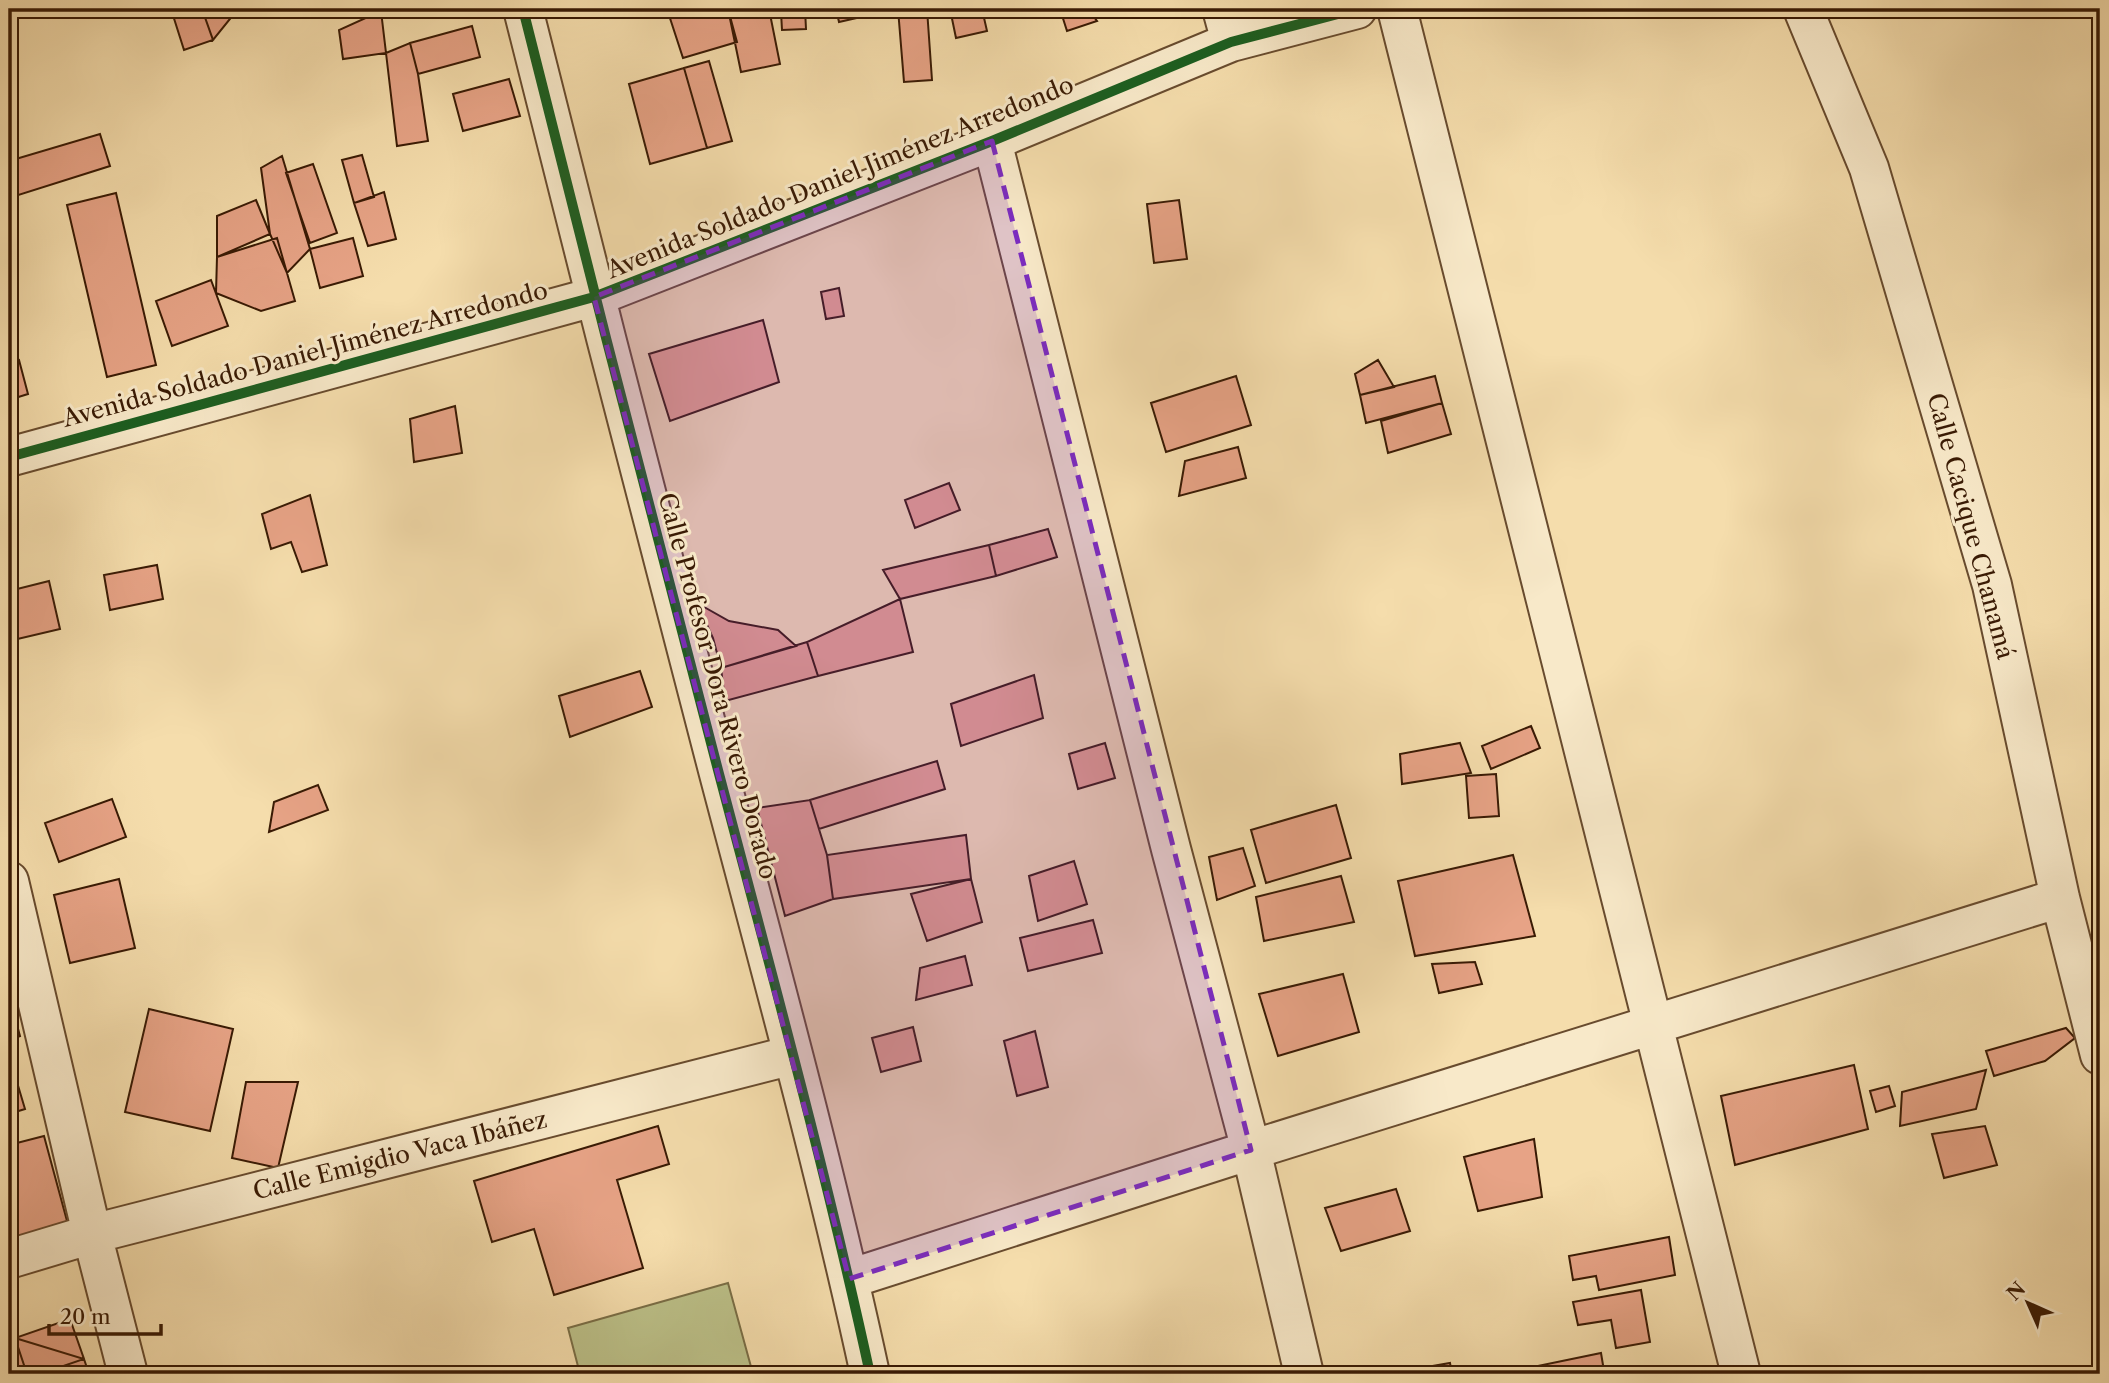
<svg xmlns="http://www.w3.org/2000/svg" width="2109" height="1383" font-family="'Libre Caslon Text',serif">
<style>
.green{fill:#bcc189;stroke:#7a6e46;stroke-width:2}
.building{fill:#e7a386;stroke:#391a04;stroke-width:2}
.lines{fill:none;stroke-linecap:round;stroke-linejoin:round}
.minor-casing{stroke:#684b2e;stroke-width:42}
.minor{stroke:#f8e9c9;stroke-width:38}
.cycleway-casing{stroke:#f8e9c9;stroke-width:15}
.cycleway{stroke:#1b5e20;stroke-width:10}
.marked{fill:#7b2cbf;fill-opacity:0.2;stroke:#7b2cbf;stroke-width:5;stroke-dasharray:14 9;stroke-linejoin:round}
.labels{text-anchor:middle;dominant-baseline:central;stroke-width:6;stroke-linejoin:round;paint-order:stroke}
.street-label{font-size:24px;fill:#391a04;stroke:#f8e9c9}
</style>
<rect width="100%" height="100%" fill="#f5ddac"/>
<filter id="stains"><feTurbulence type="fractalNoise" baseFrequency=".00286" numOctaves="4"/><feColorMatrix values="0 0 0 0 .2 0 0 0 0 .09 0 0 0 0 .02 0 0 0 .5 -.17"/></filter>
<radialGradient id="worn" r=".72"><stop offset=".6" stop-color="#630" stop-opacity="0"/><stop offset="1" stop-color="#630" stop-opacity=".3"/></radialGradient>
<path class="green" d="M 728,1283 L 753,1374 L 580,1374 L 568,1328 Z"/>
<path class="building" d="M 171,9 L 202,9 L 213,40 L 184,50 Z
M 202,9 L 238,9 L 213,40 Z
M 667,9 L 728,9 L 737,42 L 683,58 Z
M 728,9 L 769,9 L 780,64 L 741,72 Z
M 789,9 L 805,9 L 806,29 L 782,30 L 781,12 Z
M 836,9 L 869,9 L 870,15 L 839,22 Z
M 898,9 L 927,9 L 932,80 L 904,82 Z
M 950,9 L 982,9 L 987,31 L 956,38 Z
M 1060,9 L 1088,9 L 1097,21 L 1067,31 Z
M 381,11 L 386,53 L 343,59 L 339,30 Z
M 472,26 L 480,57 L 418,74 L 410,43 Z
M 410,43 L 418,74 L 428,141 L 397,146 L 386,53 Z
M 709,61 L 732,141 L 707,148 L 684,68 Z
M 684,68 L 707,148 L 650,164 L 629,84 Z
M 509,79 L 520,116 L 463,131 L 453,94 Z
M 100,134 L 110,166 L 9,198 L 9,161 Z
M 362,155 L 374,197 L 354,203 L 342,160 Z
M 282,156 L 310,249 L 287,273 L 270,234 L 261,168 Z
M 313,164 L 337,233 L 310,243 L 286,173 Z
M 384,192 L 396,239 L 368,246 L 354,203 Z
M 116,193 L 156,365 L 107,377 L 67,205 Z
M 256,200 L 270,234 L 217,257 L 217,216 Z
M 1179,200 L 1187,259 L 1154,263 L 1147,204 Z
M 277,238 L 295,301 L 261,311 L 216,293 L 217,257 Z
M 353,238 L 363,276 L 320,288 L 310,249 Z
M 211,280 L 228,326 L 172,346 L 156,301 Z
M 839,288 L 844,316 L 826,319 L 821,292 Z
M 763,320 L 779,382 L 670,421 L 649,354 Z
M 19,360 L 28,394 L 9,400 L 9,363 Z
M 1378,360 L 1394,387 L 1360,395 L 1355,374 Z
M 1236,376 L 1251,425 L 1166,452 L 1151,403 Z
M 1435,376 L 1442,403 L 1366,423 L 1360,395 Z
M 1442,403 L 1451,434 L 1388,453 L 1381,421 Z
M 455,406 L 462,453 L 414,462 L 410,419 Z
M 1238,447 L 1246,478 L 1179,496 L 1185,461 Z
M 949,483 L 960,510 L 915,528 L 905,500 Z
M 310,495 L 327,565 L 302,572 L 291,542 L 271,549 L 262,514 Z
M 1048,529 L 1057,557 L 996,576 L 989,545 Z
M 989,545 L 996,576 L 900,599 L 883,570 Z
M 157,565 L 163,599 L 110,610 L 104,575 Z
M 49,581 L 60,629 L 9,641 L 9,591 Z
M 900,599 L 913,652 L 818,676 L 807,642 Z
M 697,603 L 729,621 L 778,630 L 796,646 L 721,668 L 713,638 Z
M 807,642 L 818,676 L 725,701 L 721,668 Z
M 640,671 L 652,707 L 570,737 L 559,696 Z
M 1034,675 L 1043,718 L 961,746 L 951,704 Z
M 1531,726 L 1540,748 L 1491,769 L 1482,746 Z
M 1105,743 L 1115,778 L 1078,789 L 1069,754 Z
M 1460,743 L 1471,773 L 1402,784 L 1400,754 Z
M 937,761 L 945,789 L 819,829 L 810,800 Z
M 1496,774 L 1499,816 L 1469,818 L 1466,776 Z
M 318,785 L 328,810 L 269,832 L 274,802 Z
M 112,799 L 126,837 L 59,862 L 45,823 Z
M 810,800 L 827,855 L 833,899 L 785,916 L 757,808 Z
M 1336,805 L 1351,858 L 1266,883 L 1251,830 Z
M 966,835 L 971,879 L 833,899 L 827,855 Z
M 1243,848 L 1255,886 L 1217,900 L 1209,857 Z
M 1513,855 L 1535,936 L 1415,956 L 1398,881 Z
M 1074,861 L 1087,904 L 1038,921 L 1029,876 Z
M 1341,876 L 1354,922 L 1264,941 L 1256,897 Z
M 119,879 L 135,948 L 70,963 L 54,895 Z
M 971,879 L 982,922 L 927,941 L 911,894 Z
M 1093,920 L 1102,953 L 1028,971 L 1020,938 Z
M 965,956 L 972,985 L 916,1000 L 920,968 Z
M 1475,962 L 1482,984 L 1439,993 L 1432,964 Z
M 1343,974 L 1359,1032 L 1278,1056 L 1259,994 Z
M 149,1009 L 233,1029 L 210,1131 L 125,1112 Z
M 14,1014 L 20,1036 L 9,1040 L 9,1016 Z
M 913,1027 L 921,1061 L 881,1072 L 872,1038 Z
M 2066,1028 L 2075,1038 L 2045,1061 L 1994,1076 L 1986,1051 Z
M 1035,1031 L 1048,1087 L 1017,1096 L 1004,1041 Z
M 11,1062 L 25,1109 L 9,1114 L 9,1063 Z
M 1854,1065 L 1868,1129 L 1735,1165 L 1721,1096 Z
M 1986,1070 L 1976,1109 L 1900,1126 L 1902,1092 Z
M 246,1082 L 298,1082 L 278,1168 L 232,1158 Z
M 1889,1086 L 1895,1106 L 1876,1112 L 1870,1091 Z
M 658,1126 L 669,1164 L 617,1180 L 643,1268 L 554,1295 L 534,1229 L 492,1242 L 474,1181 Z
M 1985,1126 L 1997,1165 L 1944,1178 L 1932,1134 Z
M 44,1136 L 70,1232 L 9,1248 L 9,1145 Z
M 1534,1139 L 1542,1197 L 1478,1211 L 1464,1157 Z
M 1396,1189 L 1410,1231 L 1341,1251 L 1325,1208 Z
M 1669,1237 L 1675,1275 L 1599,1290 L 1596,1276 L 1573,1280 L 1569,1256 Z
M 1641,1290 L 1650,1342 L 1616,1348 L 1611,1320 L 1578,1325 L 1573,1302 Z
M 70,1319 L 84,1359 L 40,1374 L 27,1374 L 15,1338 Z
M 15,1338 L 84,1359 L 89,1374 L 9,1374 L 9,1340 Z
M 1601,1353 L 1604,1371 L 1615,1369 L 1616,1374 L 1529,1374 L 1528,1368 Z
M 1450,1363 L 1452,1374 L 1387,1374 Z"/>
<g class="lines">
<g class="minor-casing">
<path id="minor" d="M 523,9 C 586,263 652,517 718,770 C 771,971 826,1171 870,1374
M 1222,9 L 1231,42
M 1397,9 L 1741,1374
M 1803,9 L 1869,168 L 1992,585 L 2060,898 L 2100,1055
M 992,141 L 1171,849 L 1251,1150 L 1304,1374
M 9,457 L 594,297 L 992,141 L 1231,42 L 1357,9
M 9,881 L 92,1234 L 128,1374
M 9,1259 L 92,1234 L 793,1055
M 849,1279 L 1251,1150 L 2060,898"/>
</g>
<use href="#minor" class="minor"/>
<g class="cycleway-casing">
<path id="cycleway" d="M 523,9 C 586,263 652,517 718,770 C 771,971 826,1171 870,1374
M 9,457 L 594,297 L 992,141 L 1231,42 L 1357,9"/>
</g>
<use href="#cycleway" class="cycleway"/>
</g>
<path class="marked" d="M 992,141 L 1251,1150 L 849,1279 L 594,297 Z"/>
<g class="labels">
<g class="street-label">
<text transform="translate(840 177) rotate(-22)">Avenida Soldado Daniel Jiménez Arredondo</text>
<text transform="translate(305 354) rotate(-15)">Avenida Soldado Daniel Jiménez Arredondo</text>
<text transform="translate(1971 526) rotate(75)">Calle Cacique Chanamá</text>
<text transform="translate(718 686) rotate(75)">Calle Profesor Dora Rivero Dorado</text>
<text transform="translate(400 1155) rotate(-14)">Calle Emigdio Vaca Ibáñez</text>
</g>
</g>
<rect width="2109" height="1383" fill="none" stroke="#f5ddac" stroke-width="35"/>
<rect x="10" y="10" width="2088" height="1362" fill="none" stroke="#391a04" stroke-width="3.5"/>
<rect x="18" y="18" width="2074" height="1348" fill="none" stroke="#391a04" stroke-width="2"/>
<g transform="translate(2028 1303) rotate(315)" stroke="#f8e9c9" stroke-width="5" paint-order="stroke">
<path d="M0-5L12 26L0 18L-12 26Z" fill="#391a04"/>
<text y="-10" font-size="19" font-weight="bold" text-anchor="middle" fill="#391a04">N</text>
</g>
<path d="M49 1324v10h112v-10" fill="none" stroke="#391a04" stroke-width="3.5"/>
<text x="60" y="1324" font-size="21" fill="#391a04" stroke="#f8e9c9" stroke-width="5" paint-order="stroke">20 m</text>
<rect width="100%" height="100%" filter="url(#stains)"/>
<rect width="100%" height="100%" fill="url(#worn)"/>
</svg>
